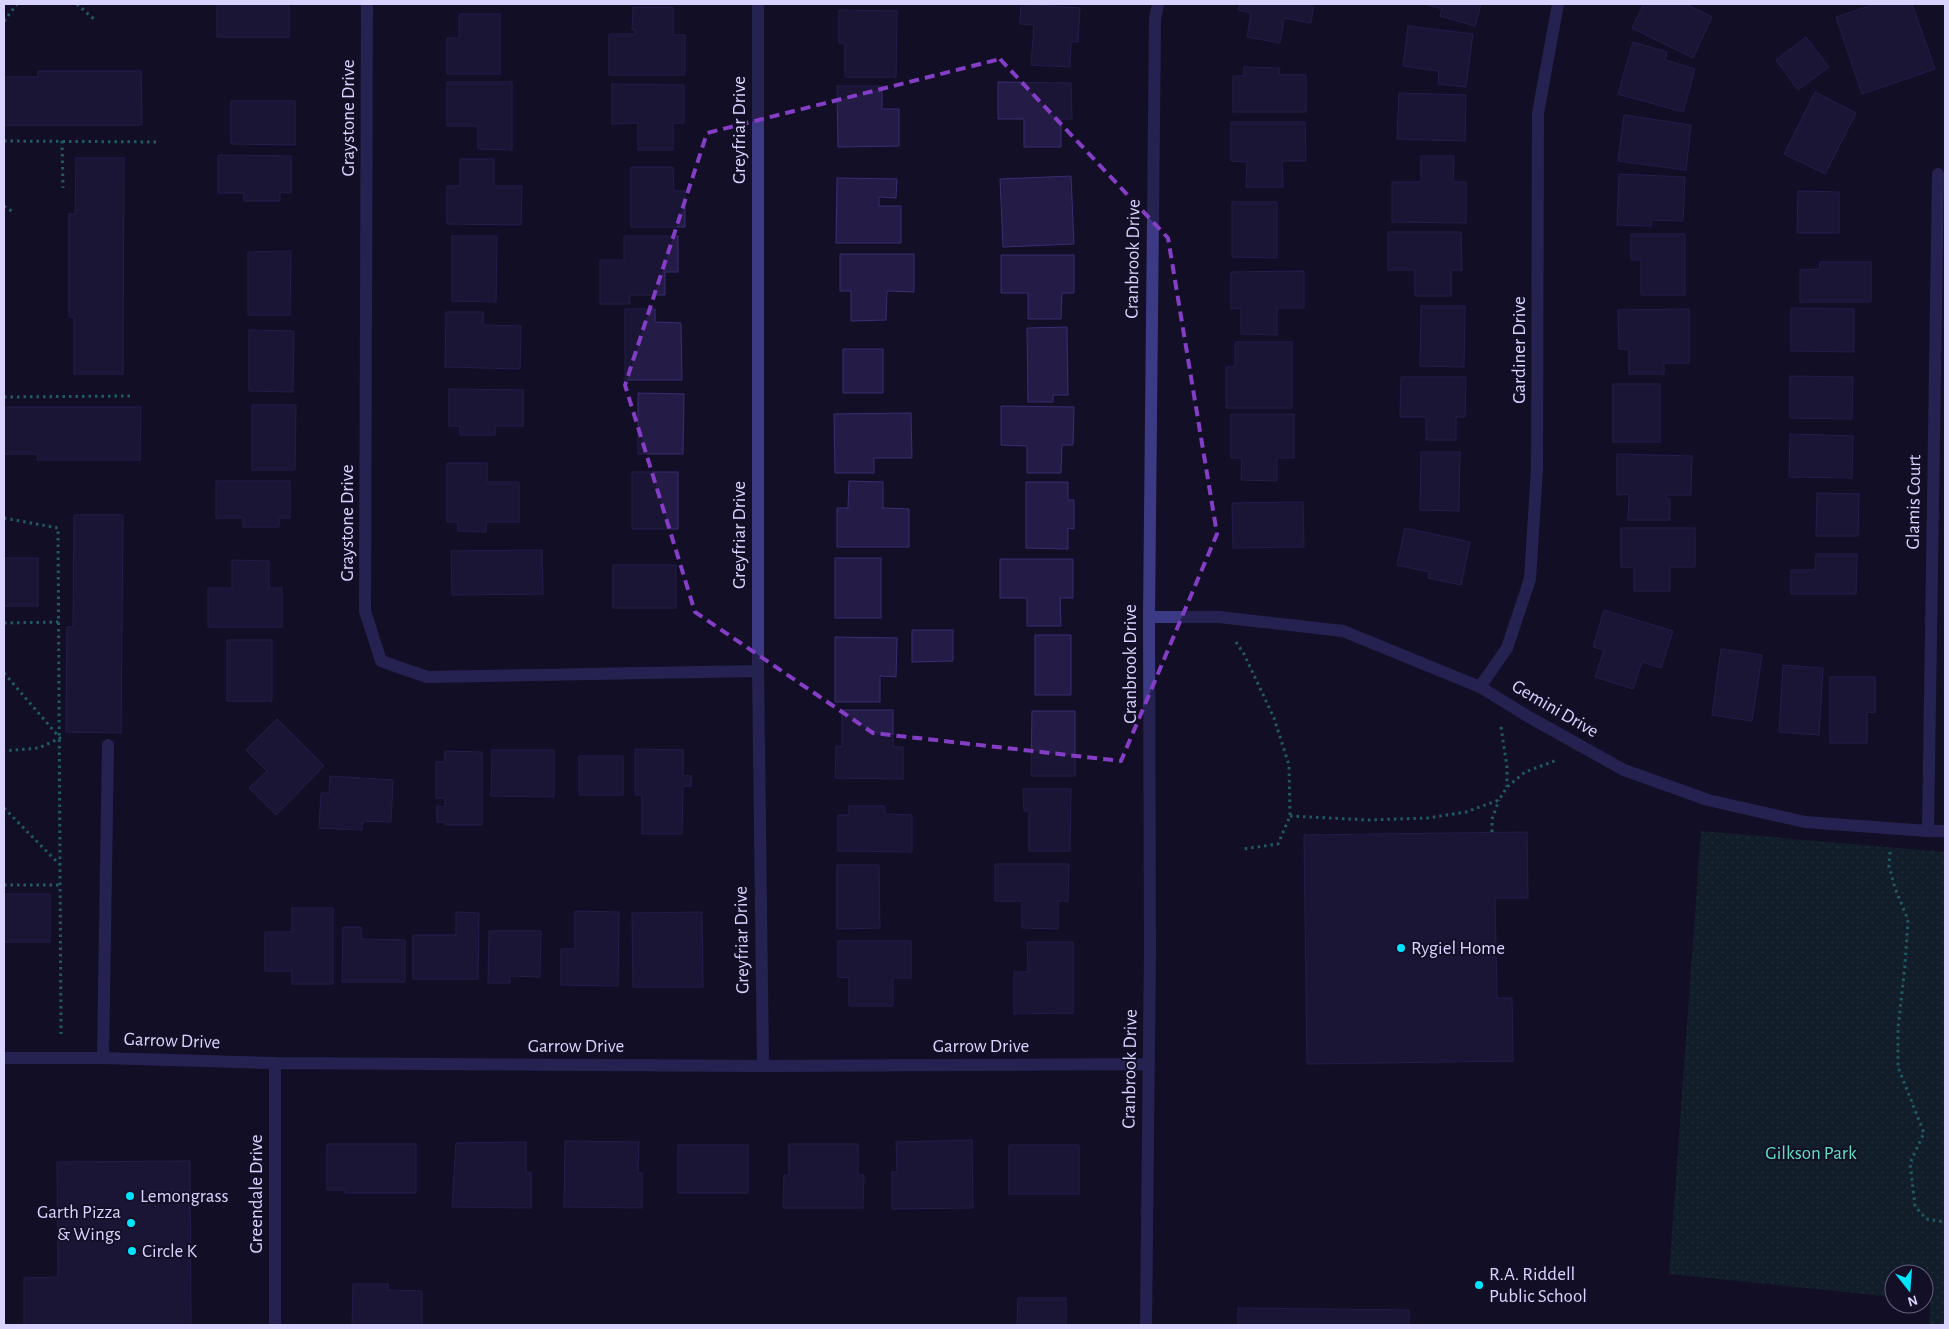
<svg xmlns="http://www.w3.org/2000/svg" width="1949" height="1329" font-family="'Alegreya Sans',sans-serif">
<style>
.park{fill:url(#park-dots)}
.building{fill:#241b47;stroke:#3b2d73}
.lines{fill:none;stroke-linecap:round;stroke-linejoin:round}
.path{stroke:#2fb8b0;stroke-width:3;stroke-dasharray:2.5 4;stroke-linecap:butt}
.minor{stroke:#3d3a85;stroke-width:12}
.marked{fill:none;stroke:#843dc5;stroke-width:4;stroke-dasharray:10 6;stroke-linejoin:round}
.poi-dot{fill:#00e5ff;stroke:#130f26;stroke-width:2}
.labels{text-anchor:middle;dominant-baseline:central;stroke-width:4;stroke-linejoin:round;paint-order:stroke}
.street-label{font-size:19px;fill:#d9d4ff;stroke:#130f26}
.poi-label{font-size:19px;fill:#d9d4ff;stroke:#130f26;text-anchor:start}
.park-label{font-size:19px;fill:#5fe0c0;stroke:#130f26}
</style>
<defs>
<pattern id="park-dots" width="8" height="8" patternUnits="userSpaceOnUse" patternTransform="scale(1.25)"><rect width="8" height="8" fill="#12302f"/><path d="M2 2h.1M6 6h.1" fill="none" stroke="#344d4e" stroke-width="1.8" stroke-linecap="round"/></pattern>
</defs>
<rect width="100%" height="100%" fill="#130f26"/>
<path class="park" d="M 1701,831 L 1945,852 L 1945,1325 L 1929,1325 L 1930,1301 L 1924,1300 L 1924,1274 L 1894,1274 L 1894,1297 L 1669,1274 Z"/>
<path class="building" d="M 217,4 L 289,4 L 289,37 L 217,37 Z
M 1021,4 L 1080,8 L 1078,42 L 1071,42 L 1070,67 L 1031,65 L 1034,25 L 1020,24 Z
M 1240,4 L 1314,4 L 1311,23 L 1284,18 L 1280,43 L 1247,37 L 1251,13 L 1238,10 Z
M 1425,4 L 1481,4 L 1475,26 L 1440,16 L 1442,9 Z
M 1644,4 L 1686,4 L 1712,17 L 1693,58 L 1632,28 Z
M 1875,4 L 1912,4 L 1935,69 L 1862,94 L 1836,17 Z
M 633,7 L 673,7 L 673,35 L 685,35 L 685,75 L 609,75 L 609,34 L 635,34 L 635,30 L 632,30 Z
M 839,10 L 897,11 L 896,77 L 845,77 L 845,43 L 839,43 Z
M 459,14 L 500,14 L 500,74 L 447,74 L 447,38 L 459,38 Z
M 1408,26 L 1473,34 L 1466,87 L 1438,84 L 1439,71 L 1403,66 Z
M 1806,37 L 1829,67 L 1798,90 L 1776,60 Z
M 1633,42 L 1667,52 L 1665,60 L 1695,69 L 1683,112 L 1618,94 Z
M 1244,67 L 1280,68 L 1279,75 L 1306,75 L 1306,112 L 1233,112 L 1233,76 L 1244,76 Z
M 38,71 L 141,71 L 142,125 L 4,125 L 4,77 L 38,77 Z
M 447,82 L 512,82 L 512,150 L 478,149 L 478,126 L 447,126 Z
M 998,82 L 1071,83 L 1072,119 L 1061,119 L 1061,147 L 1024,147 L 1024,119 L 998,119 Z
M 612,84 L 684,85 L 684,123 L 673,123 L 673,150 L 638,150 L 638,123 L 612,124 Z
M 837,86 L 882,86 L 882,109 L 899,109 L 899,146 L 838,147 Z
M 1815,92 L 1856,113 L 1825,174 L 1784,154 Z
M 1399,93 L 1466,95 L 1465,141 L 1397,139 Z
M 231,101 L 295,101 L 295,145 L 231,144 Z
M 1624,115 L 1691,125 L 1686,170 L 1618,161 Z
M 1231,122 L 1305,122 L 1306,161 L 1282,161 L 1283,187 L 1246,187 L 1247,162 L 1231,161 Z
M 218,155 L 291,156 L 291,193 L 280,192 L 280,201 L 244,201 L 244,193 L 218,193 Z
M 1421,156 L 1454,156 L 1453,182 L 1466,182 L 1466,223 L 1392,222 L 1392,182 L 1421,182 Z
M 76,158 L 124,158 L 123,374 L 74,374 L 74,317 L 69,317 L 69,214 L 75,214 Z
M 460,159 L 494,159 L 494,186 L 522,186 L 521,225 L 447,224 L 447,186 L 460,186 Z
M 631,167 L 673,167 L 674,191 L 685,191 L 685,227 L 631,227 Z
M 1619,174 L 1685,177 L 1683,221 L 1652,220 L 1651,226 L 1617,225 Z
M 1071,176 L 1074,244 L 1003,247 L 1000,179 Z
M 837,178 L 897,179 L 896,198 L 879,197 L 879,206 L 901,206 L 901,243 L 836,243 Z
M 1798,191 L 1839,192 L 1839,233 L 1797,233 Z
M 1232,202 L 1277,202 L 1277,258 L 1232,257 Z
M 1388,232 L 1461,232 L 1462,270 L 1451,270 L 1451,296 L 1415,296 L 1415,270 L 1388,270 Z
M 1631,234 L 1685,234 L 1685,295 L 1641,295 L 1641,260 L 1631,260 Z
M 452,236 L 497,236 L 496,302 L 452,301 Z
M 624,236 L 678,236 L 678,272 L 665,272 L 665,295 L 630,295 L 630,304 L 600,304 L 600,260 L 624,260 Z
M 291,251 L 290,315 L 248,315 L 248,252 Z
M 840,254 L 914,254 L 914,292 L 887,291 L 886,320 L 851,321 L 851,291 L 840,291 Z
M 1001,255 L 1074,255 L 1074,293 L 1062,293 L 1061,319 L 1028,319 L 1028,293 L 1001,293 Z
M 1820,262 L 1871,262 L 1871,302 L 1800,302 L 1800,270 L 1819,269 Z
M 1304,271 L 1304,308 L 1277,308 L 1277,335 L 1241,334 L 1241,308 L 1231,309 L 1231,272 Z
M 1421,306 L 1465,306 L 1464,367 L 1420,366 Z
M 1791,308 L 1854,309 L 1854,352 L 1791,351 Z
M 625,309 L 655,309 L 655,322 L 681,323 L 682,380 L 625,380 Z
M 1689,309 L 1689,363 L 1664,363 L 1664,374 L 1629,374 L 1629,349 L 1619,349 L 1618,310 Z
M 446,312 L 483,312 L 483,325 L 521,326 L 520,369 L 445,367 Z
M 1067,327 L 1068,395 L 1053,395 L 1053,402 L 1028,402 L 1027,328 Z
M 249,330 L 294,331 L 293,392 L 249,391 Z
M 1235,342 L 1292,342 L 1292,408 L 1226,408 L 1226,367 L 1235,367 Z
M 843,349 L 883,349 L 883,393 L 843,393 Z
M 1790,376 L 1853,377 L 1852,419 L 1790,418 Z
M 1401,377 L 1466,377 L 1465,417 L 1456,417 L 1456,440 L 1426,440 L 1426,417 L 1400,417 Z
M 1613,384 L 1660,384 L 1660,442 L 1613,442 Z
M 449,389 L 523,390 L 523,426 L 495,426 L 495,435 L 460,435 L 460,426 L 449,426 Z
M 638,393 L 684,394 L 683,454 L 638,454 Z
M 252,405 L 296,405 L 295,470 L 252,470 Z
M 1001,406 L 1074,407 L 1073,445 L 1062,445 L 1061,473 L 1027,473 L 1027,446 L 1001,445 Z
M 4,407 L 141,407 L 140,460 L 37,460 L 38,454 L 4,454 Z
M 911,413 L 912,458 L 874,458 L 874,473 L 835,473 L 834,414 Z
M 1231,414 L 1294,414 L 1294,458 L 1277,458 L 1277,481 L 1241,480 L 1242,458 L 1231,458 Z
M 1790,434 L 1853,436 L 1852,478 L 1789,477 Z
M 1421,452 L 1460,452 L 1459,511 L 1420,510 Z
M 1617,454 L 1692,456 L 1691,495 L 1666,495 L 1666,499 L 1670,499 L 1670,520 L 1628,520 L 1629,494 L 1617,495 Z
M 447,463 L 487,463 L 487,482 L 519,482 L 519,522 L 486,522 L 486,532 L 458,531 L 458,522 L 447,522 Z
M 632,472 L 678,472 L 678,529 L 632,529 Z
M 216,481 L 290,481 L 290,518 L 279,518 L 279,527 L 243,527 L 243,518 L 216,518 Z
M 849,481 L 883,482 L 883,508 L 909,509 L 909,547 L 837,547 L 837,508 L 848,508 Z
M 1026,482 L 1068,482 L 1068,500 L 1074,500 L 1074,529 L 1068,528 L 1068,549 L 1026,548 Z
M 1817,493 L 1859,494 L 1858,536 L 1816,536 Z
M 1303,502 L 1304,547 L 1233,548 L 1232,503 Z
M 74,515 L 123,515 L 121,733 L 66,732 L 67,627 L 73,627 Z
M 1405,528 L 1470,542 L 1461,585 L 1428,578 L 1429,572 L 1397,565 Z
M 1621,528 L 1695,528 L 1695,567 L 1670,567 L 1670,591 L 1634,591 L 1634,568 L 1621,567 Z
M 542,550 L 543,594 L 452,595 L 451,551 Z
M 1816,554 L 1857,554 L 1856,594 L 1791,594 L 1791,570 L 1815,570 Z
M 4,558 L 38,558 L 38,606 L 4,606 Z
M 835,558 L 881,558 L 881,618 L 835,618 Z
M 1000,559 L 1073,559 L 1073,598 L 1060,598 L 1061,626 L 1027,626 L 1027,598 L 1000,598 Z
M 232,560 L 269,561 L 269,588 L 282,588 L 282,627 L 208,627 L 208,588 L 232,588 Z
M 613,565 L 676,565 L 676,608 L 613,608 Z
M 1604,610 L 1673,631 L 1661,668 L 1642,662 L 1633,689 L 1595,677 L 1604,650 L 1593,647 Z
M 912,630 L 953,630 L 953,661 L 912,662 Z
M 1035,635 L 1071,635 L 1071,695 L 1035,695 Z
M 835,637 L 897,638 L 896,677 L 880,676 L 880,702 L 835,702 Z
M 227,640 L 272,640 L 272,701 L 227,701 Z
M 1721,649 L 1762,655 L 1752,721 L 1712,715 Z
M 1783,665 L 1823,668 L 1819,735 L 1779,732 Z
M 1830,677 L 1875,677 L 1875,713 L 1867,712 L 1867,743 L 1830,743 Z
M 842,710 L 893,710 L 893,747 L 903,747 L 903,779 L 835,778 L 836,746 L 842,747 Z
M 1032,711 L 1075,711 L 1075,776 L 1031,776 Z
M 277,719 L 324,766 L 276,815 L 249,788 L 267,771 L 246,750 Z
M 635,749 L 683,750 L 683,775 L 691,776 L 691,786 L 683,786 L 682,834 L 642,834 L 642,795 L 635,795 Z
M 492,750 L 554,750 L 554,797 L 491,796 Z
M 445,751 L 482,752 L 482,825 L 445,825 L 445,822 L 437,822 L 437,806 L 445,807 L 445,798 L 436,798 L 436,762 L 445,762 Z
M 579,756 L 623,756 L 623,795 L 579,795 Z
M 330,776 L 393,780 L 391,822 L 363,821 L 362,830 L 319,828 L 321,793 L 329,793 Z
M 1023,789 L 1071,789 L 1070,851 L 1029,851 L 1029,811 L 1024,811 Z
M 849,806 L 885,806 L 885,814 L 912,815 L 912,852 L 838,851 L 838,815 L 849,815 Z
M 1527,832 L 1528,898 L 1495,898 L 1497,998 L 1512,998 L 1513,1061 L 1307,1064 L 1304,835 Z
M 995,864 L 1069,864 L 1068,901 L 1058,901 L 1058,929 L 1022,928 L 1022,901 L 995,901 Z
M 837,865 L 879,865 L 880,928 L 837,929 Z
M 4,894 L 50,894 L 50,942 L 4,942 Z
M 292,908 L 333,908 L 333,984 L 292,984 L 292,971 L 265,971 L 265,932 L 292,932 Z
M 575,911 L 619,912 L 618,986 L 561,985 L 561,949 L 575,949 Z
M 456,912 L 479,913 L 478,979 L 413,979 L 413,935 L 456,935 Z
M 702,912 L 703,987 L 633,987 L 632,913 Z
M 343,927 L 361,927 L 361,939 L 405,940 L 405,982 L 342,982 Z
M 489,931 L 541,931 L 540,977 L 510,976 L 510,983 L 488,983 Z
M 838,941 L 911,941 L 911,978 L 893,978 L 893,1006 L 849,1006 L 849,978 L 838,977 Z
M 1027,942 L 1073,942 L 1073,1013 L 1014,1014 L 1014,972 L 1028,972 Z
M 972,1140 L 973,1208 L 892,1209 L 892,1172 L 897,1172 L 896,1142 Z
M 565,1141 L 639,1142 L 638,1173 L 642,1173 L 642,1208 L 564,1207 Z
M 526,1142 L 526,1173 L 531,1172 L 531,1208 L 452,1207 L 456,1143 Z
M 327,1144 L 416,1144 L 416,1193 L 345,1193 L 345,1190 L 327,1190 Z
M 789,1144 L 858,1144 L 858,1175 L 864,1175 L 863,1208 L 783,1208 L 784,1175 L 789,1175 Z
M 678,1145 L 748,1145 L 748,1193 L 678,1193 Z
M 1009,1145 L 1079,1145 L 1079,1194 L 1009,1194 Z
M 190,1161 L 191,1325 L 24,1325 L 24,1278 L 58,1277 L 57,1162 Z
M 353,1284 L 388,1284 L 388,1290 L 422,1291 L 422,1325 L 352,1325 Z
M 1018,1298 L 1066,1298 L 1066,1325 L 1017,1325 Z
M 1238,1308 L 1409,1310 L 1409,1325 L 1238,1325 Z"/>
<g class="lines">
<path class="path" d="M 77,4 L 95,20
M 4,21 L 17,4
M 4,141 L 156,142
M 62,141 L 63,188
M 4,206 L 13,212
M 4,397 L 130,396
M 4,518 L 58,528 L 61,1034
M 4,623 L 60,622
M 1236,642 L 1244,654 L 1274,718 L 1289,765 L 1290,816 L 1278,844 L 1243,849
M 4,673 L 60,738 L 39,748 L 4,751
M 1501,727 L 1507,767 L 1507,787
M 4,808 L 60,865
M 1290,816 L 1368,820 L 1428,818 L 1466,812 L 1499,800 L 1507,787 L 1525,772 L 1557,760
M 1492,832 L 1492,819 L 1499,800
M 1890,852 L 1889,866 L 1895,888 L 1908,920 L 1905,965 L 1898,1028 L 1898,1067 L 1924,1133 L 1910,1163 L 1915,1206 L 1926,1219 L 1945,1222
M 4,885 L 61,885"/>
<path class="minor" d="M 367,4 L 365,611 L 381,661 L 427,677 L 758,671
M 758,4 L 758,671 L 763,1066
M 1149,617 L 1219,617 L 1343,631 L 1480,687 L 1529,717 L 1624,770 L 1708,800 L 1805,822 L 1928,831 L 1945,831
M 1480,687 L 1507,648 L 1530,579 L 1537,469 L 1538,113 L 1558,4
M 1928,831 L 1938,174
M 4,1058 L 103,1058 L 275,1063 L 763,1066 L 1149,1064
M 103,1058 L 108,745
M 275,1325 L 275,1063
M 1146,1325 L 1150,950 L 1149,617 L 1155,19 L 1158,4"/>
</g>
<path d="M0 0H1949V1329H0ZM 1000,59 L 1168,238 L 1217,534 L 1121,761 L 873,733 L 695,612 L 625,385 L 707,133 Z" fill="#130f26" fill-opacity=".55" fill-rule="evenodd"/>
<path class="marked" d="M 1000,59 L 1168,238 L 1217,534 L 1121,761 L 873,733 L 695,612 L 625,385 L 707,133 Z"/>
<g class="poi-dot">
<circle cx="1401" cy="948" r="5"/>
<circle cx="130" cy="1196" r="5"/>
<circle cx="131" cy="1223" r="5"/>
<circle cx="132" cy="1251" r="5"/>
<circle cx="1479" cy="1285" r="5"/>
</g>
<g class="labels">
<g class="street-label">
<text transform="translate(348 118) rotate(-90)">Graystone Drive</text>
<text transform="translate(739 130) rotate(-90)">Greyfriar Drive</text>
<text transform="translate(1133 259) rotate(-89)">Cranbrook Drive</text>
<text transform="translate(1519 350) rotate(-90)">Gardiner Drive</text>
<text transform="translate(1914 502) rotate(-89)">Glamis Court</text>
<text transform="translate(347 523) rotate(-90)">Graystone Drive</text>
<text transform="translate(739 535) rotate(-90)">Greyfriar Drive</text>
<text transform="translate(1130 664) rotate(-90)">Cranbrook Drive</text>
<text transform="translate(1555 709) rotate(30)">Gemini Drive</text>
<text transform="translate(742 940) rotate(-91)">Greyfriar Drive</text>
<text transform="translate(172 1041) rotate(2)">Garrow Drive</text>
<text x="576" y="1046">Garrow Drive</text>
<text x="981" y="1046">Garrow Drive</text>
<text transform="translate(1130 1069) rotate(-89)">Cranbrook Drive</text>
<text transform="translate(256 1194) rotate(-90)">Greendale Drive</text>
</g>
<g class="poi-label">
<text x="1411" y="948">Rygiel Home</text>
<text x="140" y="1196">Lemongrass</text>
<text x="121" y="1212" text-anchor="end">Garth Pizza<tspan x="121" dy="22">&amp; Wings</tspan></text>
<text x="142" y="1251">Circle K</text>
<text x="1489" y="1274">R.A. Riddell<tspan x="1489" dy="22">Public School</tspan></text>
</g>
<g class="park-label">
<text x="1811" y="1153">Gilkson Park</text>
</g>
</g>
<rect width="1949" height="1329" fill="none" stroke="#d9d4ff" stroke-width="10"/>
<g transform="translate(1909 1289) rotate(163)"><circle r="24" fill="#130f26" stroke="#625e7d"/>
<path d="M0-4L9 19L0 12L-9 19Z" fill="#00e5ff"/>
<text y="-8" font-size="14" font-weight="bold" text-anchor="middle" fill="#d9d4ff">N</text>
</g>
</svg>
